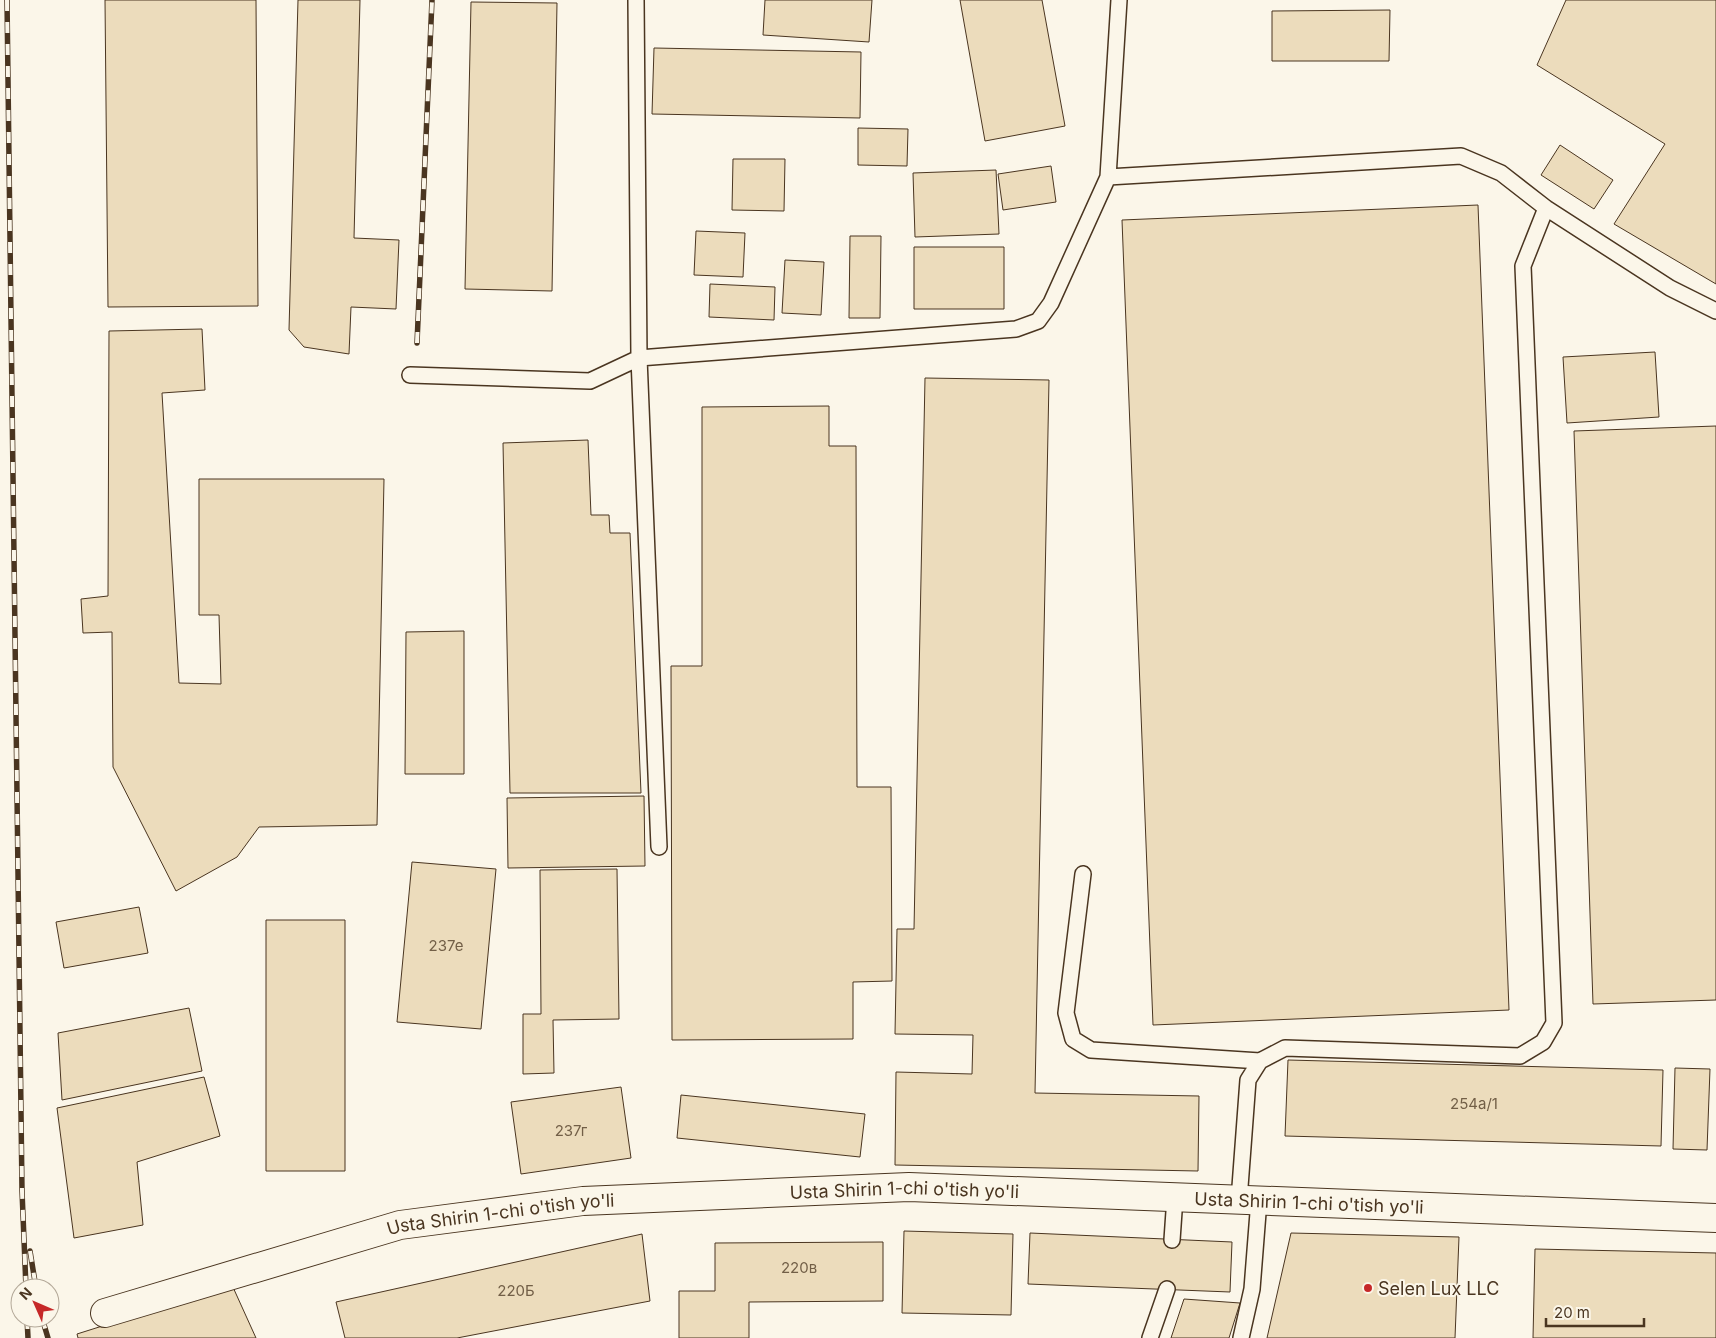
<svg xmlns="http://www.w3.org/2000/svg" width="1716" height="1338" font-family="Inter,sans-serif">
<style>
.building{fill:#ecdcbc;stroke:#4a3520}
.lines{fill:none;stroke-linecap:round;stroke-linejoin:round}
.lane-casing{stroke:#4a3520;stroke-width:18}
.street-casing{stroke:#4a3520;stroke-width:30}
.lane{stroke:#fbf6e9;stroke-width:15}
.street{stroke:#fbf6e9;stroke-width:28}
.rail-casing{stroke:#4a3520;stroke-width:5.5}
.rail{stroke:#fbf6e9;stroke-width:4;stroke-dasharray:11;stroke-linecap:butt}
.poi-dot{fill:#c62828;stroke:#fbf6e9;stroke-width:2}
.labels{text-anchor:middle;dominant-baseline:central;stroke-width:4;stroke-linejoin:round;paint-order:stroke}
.number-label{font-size:15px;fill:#725f47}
.street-label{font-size:18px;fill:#4a3520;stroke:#fbf6e9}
.poi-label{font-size:18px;fill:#4a3520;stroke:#fbf6e9;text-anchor:start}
</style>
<rect width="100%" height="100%" fill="#fbf6e9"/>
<path class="building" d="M 105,0 L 256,0 L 258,306 L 108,307 Z
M 298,0 L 360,0 L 354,238 L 399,240 L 396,309 L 351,307 L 349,354 L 304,347 L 289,330 Z
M 765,0 L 872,0 L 869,42 L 763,35 Z
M 960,0 L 1042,0 L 1065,126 L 985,141 Z
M 1566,0 L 1716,0 L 1716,284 L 1614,224 L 1665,144 L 1537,65 Z
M 471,2 L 557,3 L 552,291 L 465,289 Z
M 1390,10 L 1389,61 L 1272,61 L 1272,11 Z
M 654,48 L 861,52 L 860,118 L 652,114 Z
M 858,128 L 908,129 L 907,166 L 858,165 Z
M 1560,145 L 1613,180 L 1594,209 L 1541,175 Z
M 733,159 L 785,159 L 784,211 L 732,210 Z
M 1051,166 L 1056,202 L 1003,210 L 998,174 Z
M 996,170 L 999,234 L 915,237 L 913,173 Z
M 1478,205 L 1509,1010 L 1153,1025 L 1122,220 Z
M 696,231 L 745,233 L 743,277 L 694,275 Z
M 850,236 L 881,236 L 880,318 L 849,318 Z
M 914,247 L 1004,247 L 1004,309 L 914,309 Z
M 785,260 L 824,262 L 821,315 L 782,313 Z
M 710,284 L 775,287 L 774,320 L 709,317 Z
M 202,329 L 205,390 L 162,393 L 179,683 L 221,684 L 219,615 L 199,615 L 199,479 L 384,479 L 377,825 L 259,827 L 237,857 L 176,891 L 113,767 L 112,632 L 83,633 L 81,599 L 108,596 L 109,331 Z
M 1655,352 L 1659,417 L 1567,423 L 1563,357 Z
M 925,378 L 1049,380 L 1035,1093 L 1199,1096 L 1198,1171 L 895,1165 L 896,1072 L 972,1074 L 973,1035 L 895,1034 L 897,929 L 914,929 Z
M 829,406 L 829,446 L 856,446 L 857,787 L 891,787 L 892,981 L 853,982 L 853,1039 L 672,1040 L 671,666 L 702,666 L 702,407 Z
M 1716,426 L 1716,1000 L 1593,1004 L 1574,431 Z
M 588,440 L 591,515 L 609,515 L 610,533 L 630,533 L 641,793 L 510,793 L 503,443 Z
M 464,631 L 464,774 L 405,774 L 406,632 Z
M 644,796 L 645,866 L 508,868 L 507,798 Z
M 412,862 L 496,869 L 481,1029 L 397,1022 Z
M 617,869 L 619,1019 L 553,1020 L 554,1073 L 523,1074 L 523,1014 L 541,1014 L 540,870 Z
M 139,907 L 148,953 L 64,968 L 56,922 Z
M 266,920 L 345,920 L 345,1171 L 266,1171 Z
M 189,1008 L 202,1071 L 62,1100 L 58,1033 Z
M 1288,1060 L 1663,1070 L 1661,1146 L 1285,1136 Z
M 1675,1068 L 1710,1069 L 1707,1150 L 1673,1149 Z
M 204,1077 L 220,1136 L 137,1162 L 143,1225 L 74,1238 L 57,1108 Z
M 621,1087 L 631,1158 L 521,1174 L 511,1102 Z
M 681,1095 L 865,1114 L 860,1157 L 677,1138 Z
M 904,1231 L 1013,1234 L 1011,1315 L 902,1313 Z
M 1030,1233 L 1232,1242 L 1230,1292 L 1028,1284 Z
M 1291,1233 L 1459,1237 L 1455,1338 L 1267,1338 Z
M 642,1234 L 650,1301 L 457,1338 L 345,1338 L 336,1302 Z
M 883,1242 L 883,1301 L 749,1302 L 749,1338 L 679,1338 L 679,1291 L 715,1291 L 715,1243 Z
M 1535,1249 L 1716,1253 L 1716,1338 L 1533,1338 Z
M 232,1285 L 256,1338 L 78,1338 L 77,1334 Z
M 1184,1299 L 1240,1303 L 1229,1338 L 1171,1338 Z"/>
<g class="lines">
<g class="lane-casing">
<path id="lane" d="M 636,0 L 639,358 L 659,847
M 1108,177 L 1461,156 L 1501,173 L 1546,208 L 1670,288 L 1716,311
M 410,375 L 590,381 L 639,358 L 1016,329 L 1038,321 L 1051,303 L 1108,177 L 1119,0
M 1083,874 L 1066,1013 L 1073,1039 L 1091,1050 L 1260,1061
M 1239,1200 L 1248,1080 L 1260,1061 L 1285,1048 L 1520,1056 L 1543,1042 L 1554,1023 L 1523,266 L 1546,208
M 1172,1240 L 1175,1197
M 1150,1338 L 1167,1289
M 1241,1338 L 1252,1289 L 1259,1200"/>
</g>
<g class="street-casing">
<g id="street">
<path id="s1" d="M 105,1313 L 400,1225 L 583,1201 L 909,1187 L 1716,1218"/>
</g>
</g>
<use href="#lane" class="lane"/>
<use href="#street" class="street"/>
<g class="rail-casing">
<path id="rail" d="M 7,0 L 22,1191 L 26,1288
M 417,343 L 432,0
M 30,1251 L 36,1288
M 27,1318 L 28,1338
M 42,1318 L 48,1338"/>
</g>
<use href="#rail" class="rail"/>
</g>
<circle class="poi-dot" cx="1368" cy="1288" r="5"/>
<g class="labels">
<g class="number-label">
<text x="446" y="945">237e</text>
<text x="1474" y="1103">254a/1</text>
<text x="571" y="1130">237г</text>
<text x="799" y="1267">220в</text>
<text x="516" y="1290">220Б</text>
</g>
<g class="street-label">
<text stroke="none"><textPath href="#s1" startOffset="814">Usta Shirin 1-chi o'tish yo'li</textPath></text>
<text stroke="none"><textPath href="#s1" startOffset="1219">Usta Shirin 1-chi o'tish yo'li</textPath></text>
<text stroke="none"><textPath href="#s1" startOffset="409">Usta Shirin 1-chi o'tish yo'li</textPath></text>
</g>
<g class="poi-label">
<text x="1378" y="1288">Selen Lux LLC</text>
</g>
</g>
<g transform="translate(35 1303) rotate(315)"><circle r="24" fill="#fbf6e9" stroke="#b4a999"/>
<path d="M0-4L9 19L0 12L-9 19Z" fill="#c62828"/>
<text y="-8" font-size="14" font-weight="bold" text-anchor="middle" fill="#4a3520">N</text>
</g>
<path d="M1546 1318v8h98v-8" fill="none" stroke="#4a3520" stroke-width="2.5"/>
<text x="1554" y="1318" font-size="15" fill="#4a3520" stroke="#fbf6e9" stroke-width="4" paint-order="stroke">20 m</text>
</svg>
